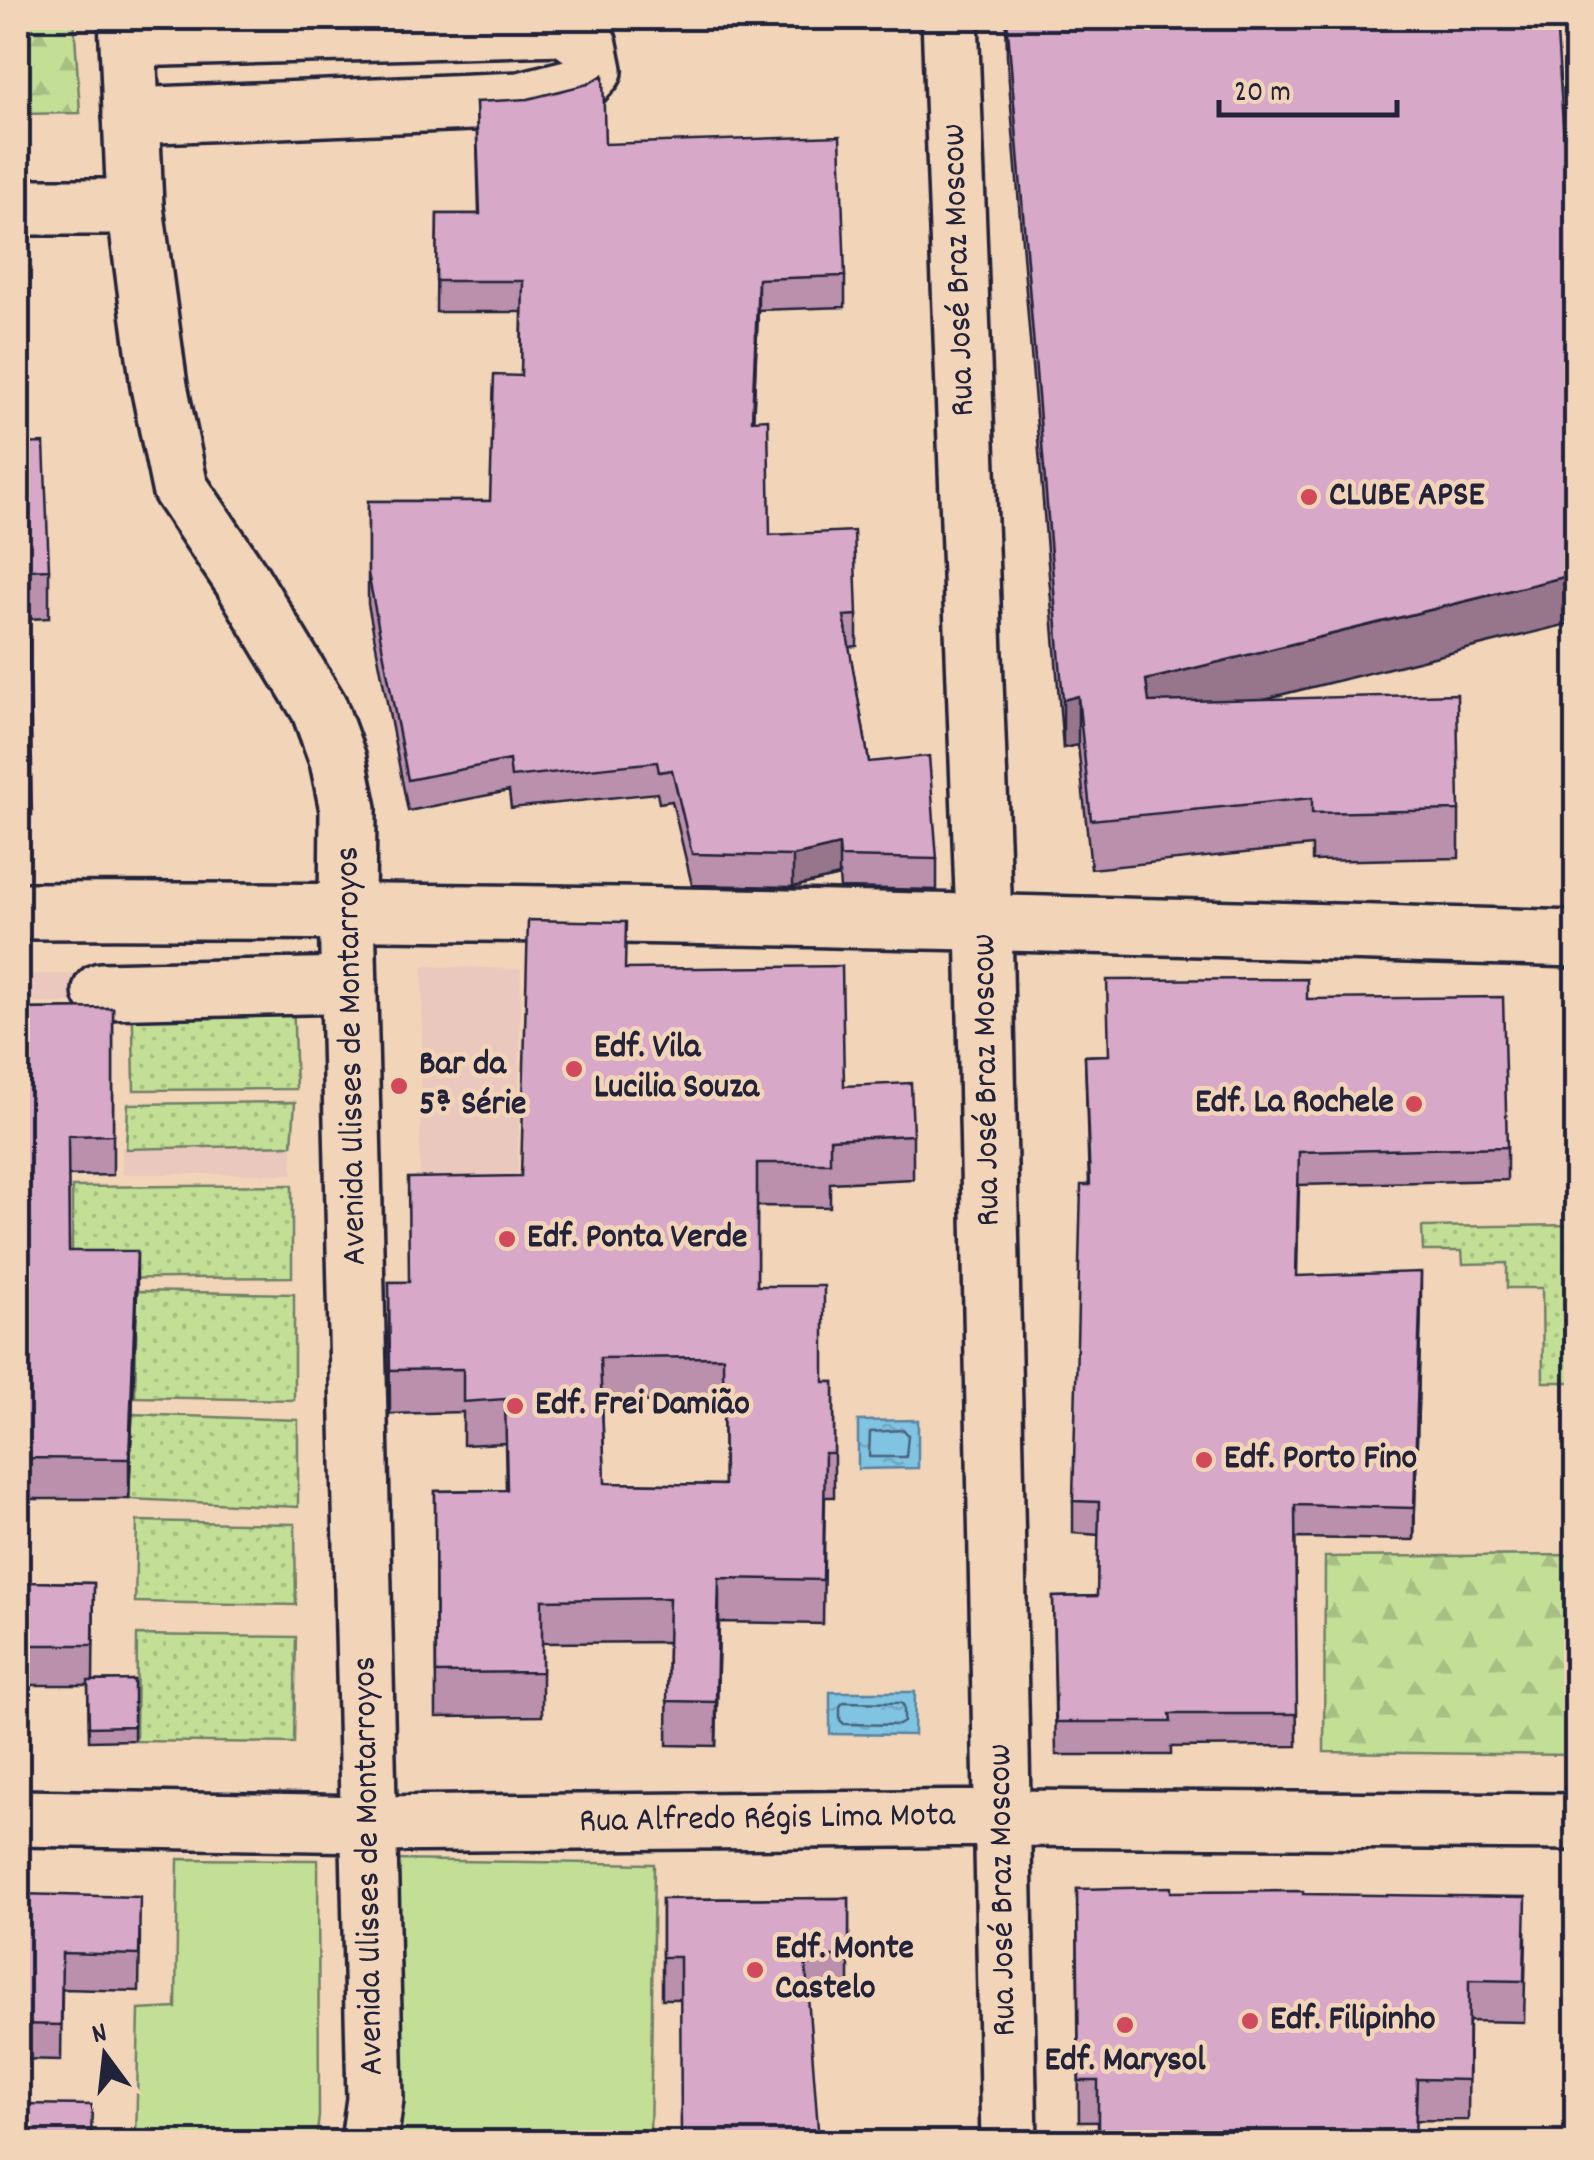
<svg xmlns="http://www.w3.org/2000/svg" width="1594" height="2160" font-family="Dekko,sans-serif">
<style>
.built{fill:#eac8bd}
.green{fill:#c3df96;stroke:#728068;stroke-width:2.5}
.forest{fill:url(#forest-firs);stroke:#728068;stroke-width:2.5}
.garden{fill:url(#garden-dots);stroke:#728068;stroke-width:2.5}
.water{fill:url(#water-ripples);stroke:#5a839f;stroke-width:2.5}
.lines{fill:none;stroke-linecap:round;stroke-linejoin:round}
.shore{stroke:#48637d;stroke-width:2.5}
.minor-casing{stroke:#22223b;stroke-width:62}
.major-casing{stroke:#22223b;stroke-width:62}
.minor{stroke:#f2d5b8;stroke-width:55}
.major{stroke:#f2d5b8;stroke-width:55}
.wall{fill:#ba90ac;stroke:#22223b;stroke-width:2.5;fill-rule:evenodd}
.shaded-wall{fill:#97768c;stroke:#22223b;stroke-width:2.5}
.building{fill:#d8a8c8;stroke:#22223b;stroke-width:2.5;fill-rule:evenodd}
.poi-dot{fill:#d1495b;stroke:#f2d5b8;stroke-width:4}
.labels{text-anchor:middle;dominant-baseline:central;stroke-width:9;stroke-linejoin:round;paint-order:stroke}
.street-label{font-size:35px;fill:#22223b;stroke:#f2d5b8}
.poi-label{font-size:35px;font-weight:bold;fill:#22223b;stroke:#f2d5b8;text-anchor:start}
</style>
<defs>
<pattern id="forest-firs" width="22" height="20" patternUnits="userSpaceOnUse" patternTransform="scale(2.5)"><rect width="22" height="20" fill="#c3df96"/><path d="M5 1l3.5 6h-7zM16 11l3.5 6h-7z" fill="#a7bf82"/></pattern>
<pattern id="garden-dots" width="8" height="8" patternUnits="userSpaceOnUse" patternTransform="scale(2.5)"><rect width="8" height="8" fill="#c3df96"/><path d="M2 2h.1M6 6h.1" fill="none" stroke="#a7bf82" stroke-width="1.8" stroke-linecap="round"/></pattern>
<pattern id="water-ripples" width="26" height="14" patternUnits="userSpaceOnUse" patternTransform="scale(2.5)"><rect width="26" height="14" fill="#80c4e1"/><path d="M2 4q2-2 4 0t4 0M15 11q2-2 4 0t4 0" fill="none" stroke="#6ea8c2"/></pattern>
</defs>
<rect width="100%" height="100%" fill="#f2d5b8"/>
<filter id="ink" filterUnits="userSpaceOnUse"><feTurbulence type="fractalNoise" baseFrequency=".01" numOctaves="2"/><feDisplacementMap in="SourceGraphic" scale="20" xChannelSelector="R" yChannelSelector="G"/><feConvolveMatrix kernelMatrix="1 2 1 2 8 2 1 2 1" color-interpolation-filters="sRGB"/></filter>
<g filter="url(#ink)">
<path class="built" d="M 423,966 L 521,969 L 517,1207 L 419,1206 Z
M 18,974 L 101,974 L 100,1003 L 18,1003 Z
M 292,1145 L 293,1174 L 122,1174 L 122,1147 Z"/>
<path class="green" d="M 178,1859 L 318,1860 L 319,2116 L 316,2142 L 136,2142 L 139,2010 L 176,2008 Z
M 391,1860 L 654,1864 L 650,2142 L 386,2142 Z"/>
<path class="forest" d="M 18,18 L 74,18 L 80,113 L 18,114 Z
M 1576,1555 L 1576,1755 L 1324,1752 L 1325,1557 Z"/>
<path class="garden" d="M 292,966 L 296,1089 L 134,1090 L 132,968 Z
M 295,1102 L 292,1145 L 126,1149 L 128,1104 Z
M 292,1185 L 292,1277 L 72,1279 L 72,1187 Z
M 1576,1225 L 1576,1382 L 1543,1382 L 1542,1288 L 1507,1288 L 1507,1263 L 1463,1264 L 1462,1251 L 1423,1251 L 1422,1227 Z
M 137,1291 L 294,1294 L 294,1400 L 135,1397 Z
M 131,1414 L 298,1420 L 298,1507 L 129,1499 Z
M 137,1521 L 295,1524 L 296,1605 L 135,1602 Z
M 137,1635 L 296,1637 L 294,1743 L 136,1741 Z"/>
<path class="water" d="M 918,1420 L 918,1468 L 858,1469 L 858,1421 Z
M 830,1692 L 915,1692 L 914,1735 L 830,1734 Z"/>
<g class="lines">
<path class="shore" d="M 904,1430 L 908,1435 L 906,1457 L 869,1457 L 870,1432 Z
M 844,1702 L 901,1703 L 904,1706 L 904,1722 L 899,1725 L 844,1724 L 840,1720 L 840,1706 Z"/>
<g class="minor-casing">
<path id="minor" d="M 950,18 L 984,920 L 1009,2142
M 128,39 L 564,27 L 589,45 L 594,70 L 580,85 L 521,100 L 131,116
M 18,207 L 135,207
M 18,911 C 537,909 1057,923 1576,939
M 101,991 L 349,985
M 18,1818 L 371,1824 L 1003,1818 L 1576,1822"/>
</g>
<g class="major-casing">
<path id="major" d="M 127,18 L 135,207 L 159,386 L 180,488 L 242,580 L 319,708 L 338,760 L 348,809 L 347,910 L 375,2099 L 369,2142"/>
</g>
<use href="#minor" class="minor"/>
<use href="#major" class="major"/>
</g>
<path class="wall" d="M 1006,18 L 1556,18 L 1265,699 L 1459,810 L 1459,858 L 1312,861 L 1312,846 L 1091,869 L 1078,745 L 1063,748 L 1007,57 Z
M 476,102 L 605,144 L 845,276 L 845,307 L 758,310 L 753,420 L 770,535 L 857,615 L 857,646 L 849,647 L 869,762 L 937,859 L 937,890 L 840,888 L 839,876 L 793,887 L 692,885 L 672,801 L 659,803 L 657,793 L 511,808 L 509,791 L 408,811 L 368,604 L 368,501 L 490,501 L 521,376 L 522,312 L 436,312 L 437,214 L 479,214 Z
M 18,361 L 19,444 L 49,569 L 49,618 L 28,619 L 32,815 L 18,815 Z
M 626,969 L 844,1086 L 913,1135 L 913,1179 L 830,1183 L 830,1207 L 757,1206 L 757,1286 L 824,1382 L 834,1382 L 834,1497 L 825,1497 L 823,1624 L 719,1622 L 716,1746 L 667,1745 L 668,1642 L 542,1643 L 542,1716 L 436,1717 L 435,1491 L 506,1490 L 505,1443 L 463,1445 L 463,1412 L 390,1414 L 389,1282 L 409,1282 L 521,1176 ZM 723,1401 L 724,1485 L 605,1483 L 602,1402 Z
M 1307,999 L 1507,1147 L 1507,1180 L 1299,1185 L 1297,1276 L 1421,1304 L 1414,1540 L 1295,1538 L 1297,1746 L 1171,1747 L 1171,1755 L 1056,1755 L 1053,1597 L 1097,1596 L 1099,1535 L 1073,1533 L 1073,1501 L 1089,1185 L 1085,1056 L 1108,1055 Z
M 113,1008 L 113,1175 L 68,1176 L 69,1251 L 137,1291 L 129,1499 L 20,1499 L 21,1582 L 94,1583 L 93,1681 L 134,1680 L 134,1740 L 89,1741 L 88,1685 L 18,1685 L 18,1009 Z
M 1077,1889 L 1171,1892 L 1526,1937 L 1524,2022 L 1469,2021 L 1468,2120 L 1079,2122 Z
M 18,1894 L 140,1932 L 139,1991 L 62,1989 L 61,2060 L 18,2059 Z
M 849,1898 L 849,1998 L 662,1999 L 662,1899 Z"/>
<path class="shaded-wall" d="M 758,279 L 758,310 L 752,451 L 752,420 Z
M 1576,574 L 1576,622 L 1146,728 L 1146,680 Z
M 1078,696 L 1078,745 L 1063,748 L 1063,700 Z
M 839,845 L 839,876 L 793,887 L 793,856 Z
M 137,1251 L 137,1291 L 129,1499 L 129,1459 Z
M 1421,1272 L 1421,1304 L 1414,1540 L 1414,1508 Z
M 719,1578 L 719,1622 L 716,1746 L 716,1702 Z"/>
<path class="building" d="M 1007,18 L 1556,18 L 1576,323 L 1576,574 L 1146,680 L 1149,702 L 1457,694 L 1459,810 L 1312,813 L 1312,798 L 1091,820 L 1078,696 L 1063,700 Z
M 603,75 L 605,144 L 840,136 L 845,276 L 758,279 L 752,420 L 768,419 L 770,535 L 854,531 L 857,615 L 844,616 L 869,762 L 929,756 L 937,859 L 840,857 L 839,845 L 793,856 L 692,854 L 672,770 L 659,772 L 657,762 L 511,777 L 509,760 L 408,780 L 368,573 L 368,501 L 490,501 L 494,375 L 521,376 L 523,281 L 436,281 L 437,214 L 480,214 L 476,102 L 528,99 L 588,84 Z
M 18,361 L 19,444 L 44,443 L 49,569 L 27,570 L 32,766 L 18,766 Z
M 528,920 L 626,922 L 625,969 L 842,966 L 844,1086 L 911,1083 L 913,1135 L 830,1139 L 830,1163 L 757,1163 L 757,1286 L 824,1286 L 824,1382 L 834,1382 L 834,1453 L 825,1453 L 823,1580 L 719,1578 L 716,1702 L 667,1701 L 669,1598 L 542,1600 L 542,1672 L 436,1673 L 435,1491 L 507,1490 L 505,1399 L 463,1402 L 463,1369 L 390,1370 L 389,1282 L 409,1282 L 408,1178 L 521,1176 ZM 723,1357 L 724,1485 L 605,1483 L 600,1358 Z
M 1307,979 L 1307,999 L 1503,997 L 1507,1147 L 1299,1152 L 1296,1276 L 1421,1272 L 1414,1508 L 1295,1505 L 1297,1714 L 1170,1714 L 1171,1722 L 1056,1722 L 1053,1597 L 1097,1596 L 1099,1502 L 1073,1501 L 1081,1185 L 1090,1185 L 1085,1056 L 1109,1055 L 1107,980 Z
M 113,1008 L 113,1135 L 68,1136 L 69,1251 L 137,1251 L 129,1459 L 20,1458 L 21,1582 L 94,1583 L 93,1645 L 18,1645 L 18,1009 Z
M 134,1680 L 134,1726 L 89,1727 L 88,1681 Z
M 1171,1887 L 1171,1892 L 1303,1891 L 1303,1894 L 1526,1897 L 1524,1981 L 1469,1980 L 1468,2080 L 1417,2079 L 1415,2142 L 1098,2142 L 1098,2081 L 1079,2081 L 1077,1889 Z
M 18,1894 L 140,1897 L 139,1955 L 62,1953 L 61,2025 L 18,2024 Z
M 849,1898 L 849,1956 L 805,1956 L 819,2142 L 681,2142 L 680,1957 L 662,1957 L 662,1899 Z
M 18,2104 L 92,2105 L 91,2142 L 18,2142 Z"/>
</g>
<g class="poi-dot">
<circle cx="1309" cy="497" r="10"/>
<circle cx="574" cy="1069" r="10"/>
<circle cx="399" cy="1086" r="10"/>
<circle cx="1414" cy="1104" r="10"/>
<circle cx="507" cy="1239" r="10"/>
<circle cx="515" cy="1406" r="10"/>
<circle cx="1204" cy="1460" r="10"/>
<circle cx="755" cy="1970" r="10"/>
<circle cx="1250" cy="2021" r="10"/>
<circle cx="1125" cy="2025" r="10"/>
</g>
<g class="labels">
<g class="street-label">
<text transform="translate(960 270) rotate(-92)">Rua José Braz Moscow</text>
<text transform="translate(353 1056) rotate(-91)">Avenida Ulisses de Montarroyos</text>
<text transform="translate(988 1080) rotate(-91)">Rua José Braz Moscow</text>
<text transform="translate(767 1820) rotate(-1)">Rua Alfredo Régis Lima Mota</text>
<text transform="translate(370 1866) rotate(-91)">Avenida Ulisses de Montarroyos</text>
<text transform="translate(1004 1890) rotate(-91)">Rua José Braz Moscow</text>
</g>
<g class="poi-label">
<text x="1329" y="497">CLUBE APSE</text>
<text x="594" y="1049">Edf. Vila<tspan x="594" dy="40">Lucilia Souza</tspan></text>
<text x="419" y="1066">Bar da<tspan x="419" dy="40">5ª Série</tspan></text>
<text x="1394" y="1104" text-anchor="end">Edf. La Rochele</text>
<text x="527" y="1239">Edf. Ponta Verde</text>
<text x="535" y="1406">Edf. Frei Damião</text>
<text x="1224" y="1460">Edf. Porto Fino</text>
<text x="775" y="1950">Edf. Monte<tspan x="775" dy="40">Castelo</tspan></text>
<text x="1270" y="2021">Edf. Filipinho</text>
<text x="1125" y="2062" text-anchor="middle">Edf. Marysol</text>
</g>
</g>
<rect width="1594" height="2160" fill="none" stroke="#f2d5b8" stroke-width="60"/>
<rect x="30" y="30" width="1534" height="2100" fill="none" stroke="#22223b" stroke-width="4" filter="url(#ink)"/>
<g transform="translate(105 2055) rotate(345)" stroke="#f2d5b8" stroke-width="8" paint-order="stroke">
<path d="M0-8L18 38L0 25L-18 38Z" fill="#22223b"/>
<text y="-15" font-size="28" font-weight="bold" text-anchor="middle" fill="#22223b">N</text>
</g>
<path d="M1219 100v15h178v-15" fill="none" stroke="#22223b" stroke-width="5"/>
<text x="1234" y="100" font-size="30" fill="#22223b" stroke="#f2d5b8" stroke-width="8" paint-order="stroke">20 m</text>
</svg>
